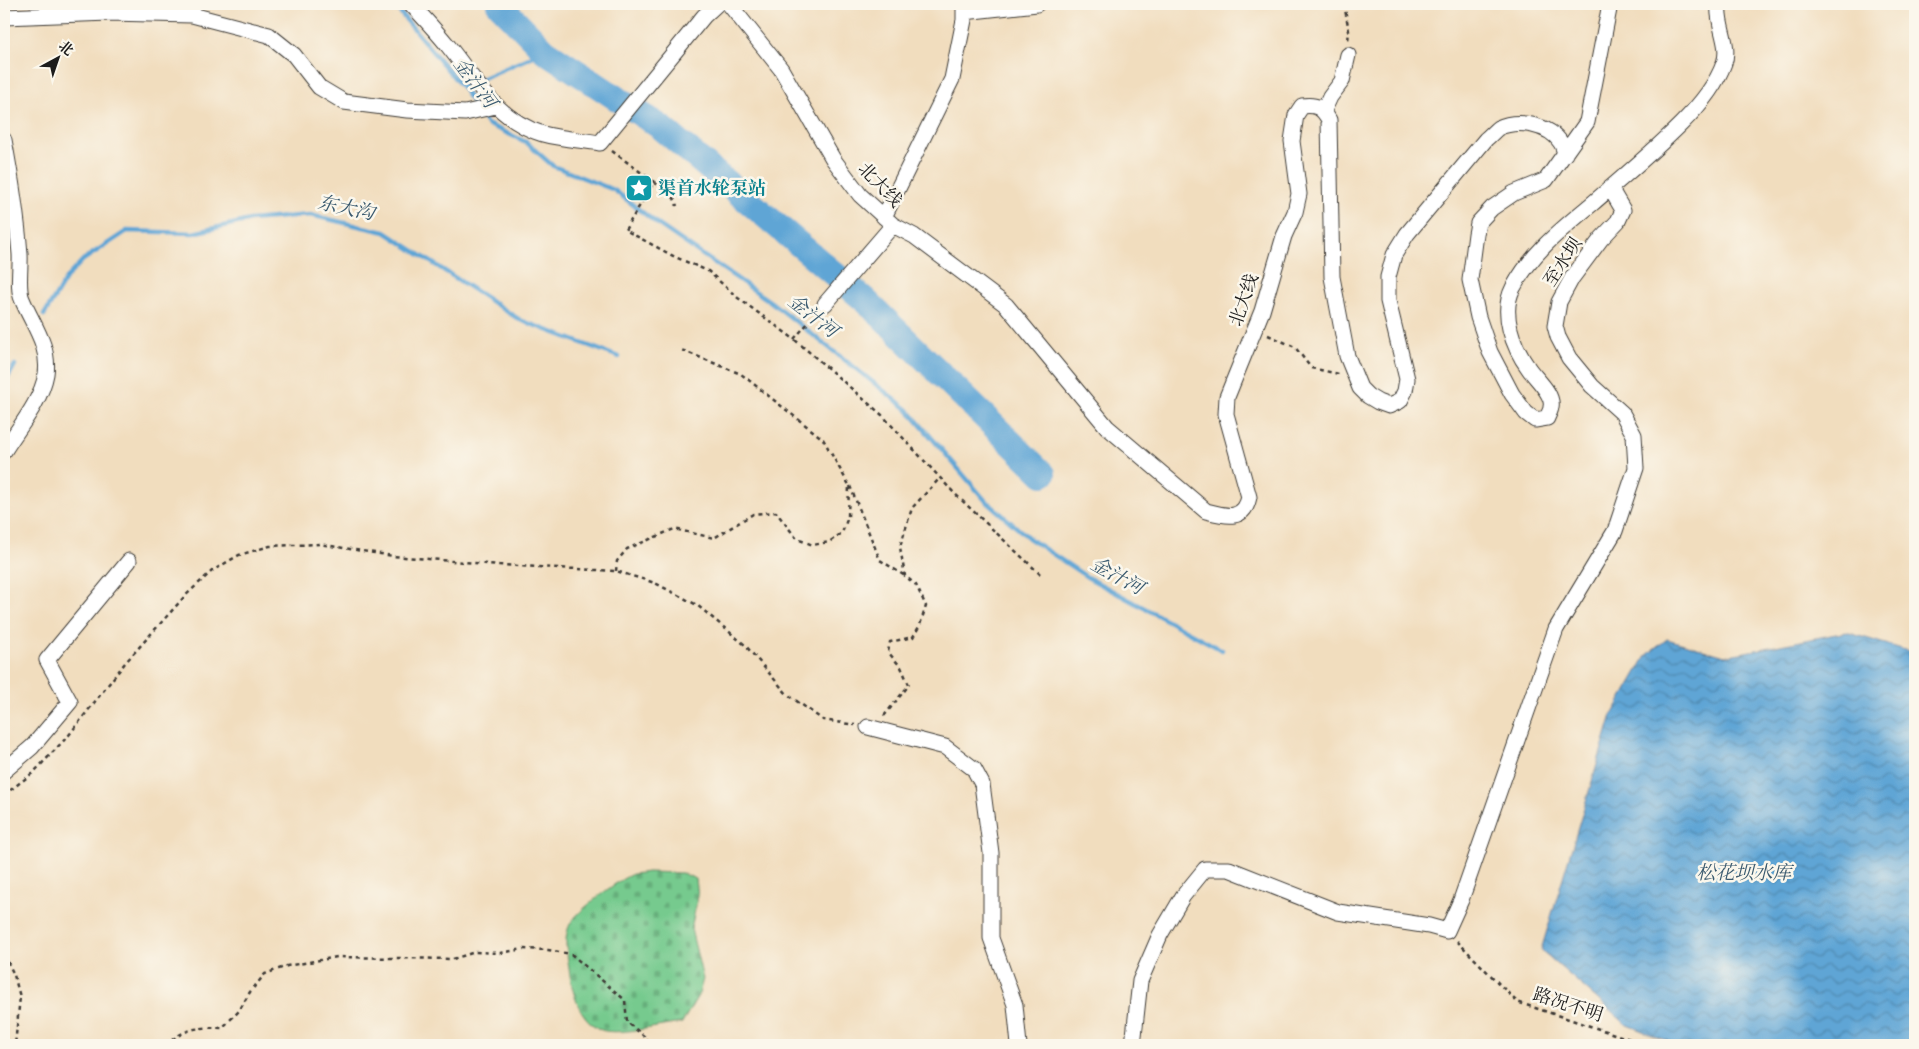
<svg xmlns="http://www.w3.org/2000/svg" width="1919" height="1049" font-family="Cardo,'Noto Serif SC',serif">
<style>
.cemetery{fill:url(#cemetery-stones);stroke:#497355}
.water{fill:url(#water-waves);stroke:#3e6078}
.lines{fill:none;stroke-linecap:round;stroke-linejoin:round}
.stream{stroke:#5fa5d5;stroke-width:4.5}
.river{stroke:#5fa5d5;stroke-width:26}
.minor-casing{stroke:#3c3934;stroke-width:17}
.path{stroke:#3c3934;stroke-width:2.5;stroke-dasharray:4 4;stroke-linecap:butt}
.minor{stroke:#fff;stroke-width:15}
.labels{text-anchor:middle;dominant-baseline:central;stroke-width:5;stroke-linejoin:round;paint-order:stroke}
.street-label{font-size:18px;fill:#1c1c1c;stroke:#fbf7ec}
.culture-label{font-size:18px;font-weight:bold;fill:#0d838f;stroke:#fbf7ec;text-anchor:start}
.water-label{font-size:19px;font-style:italic;fill:#3a5a6f;stroke:#fbf7ec}
</style>
<defs>
<pattern id="cemetery-stones" width="16" height="16" patternUnits="userSpaceOnUse" patternTransform="scale(1.25)"><rect width="16" height="16" fill="#76ca8e"/><path d="M2 7V4a2 2 0 0 1 4 0v3zM10 15v-3a2 2 0 0 1 4 0v3z" fill="#66ad7a"/></pattern>
<pattern id="water-waves" width="16" height="10" patternUnits="userSpaceOnUse" patternTransform="scale(1.25)"><rect width="16" height="10" fill="#5fa5d5"/><path d="M0 5q4-4 8 0t8 0" fill="none" stroke="#4e86ac"/></pattern>
</defs>
<rect width="100%" height="100%" fill="#fbf7ec"/>
<filter id="ink" filterUnits="userSpaceOnUse"><feTurbulence type="fractalNoise" baseFrequency=".02" numOctaves="2"/><feDisplacementMap in="SourceGraphic" scale="10" xChannelSelector="R" yChannelSelector="G"/><feConvolveMatrix kernelMatrix="1 2 1 2 8 2 1 2 1" color-interpolation-filters="sRGB"/></filter>
<filter id="wash" filterUnits="userSpaceOnUse"><feTurbulence type="fractalNoise" baseFrequency=".0096" numOctaves="4" result="noise"/><feDisplacementMap in="SourceGraphic" scale="20" xChannelSelector="R" yChannelSelector="G"/><feGaussianBlur stdDeviation="1.12" result="paint"/><feColorMatrix in="noise" values="0 0 0 0 0 0 0 0 0 0 0 0 0 0 0 0 0 1.4 0 .05"/><feComposite in="paint" operator="in"/></filter>
<g filter="url(#wash)">
<rect width="100%" height="100%" fill="#f1ddbe"/>
<path class="cemetery" d="M 648,872 L 682,873 L 696,879 L 698,896 L 691,929 L 703,979 L 699,994 L 682,1023 C 664,1025 613,1037 599,1029 C 575,1015 571,985 568,961 C 566,948 564,937 570,924 C 576,912 620,878 633,874 C 638,873 643,873 648,872 Z"/>
<path class="water" d="M 1846,632 L 1915,653 L 1915,1045 L 1678,1045 L 1627,1025 L 1541,950 L 1612,715 L 1646,656 L 1667,639 L 1725,656 Z"/>
<g class="lines">
<path class="stream" d="M 393,4 L 462,87 L 487,124 L 526,142 L 553,166 L 614,190 L 659,225 L 771,302 L 907,409 L 985,500 L 1030,539 L 1087,577 L 1222,650
M 462,87 L 545,51
M 44,315 L 67,277 L 83,260 L 127,231 L 193,233 L 250,220 L 310,215 L 385,232 L 520,320 L 619,357
M 4,384 L 15,365"/>
<path class="river" d="M 499,4 L 545,51 L 662,128 L 866,301 L 1043,474"/>
</g>
</g>
<g filter="url(#ink)">
<g class="lines">
<g class="minor-casing">
<path id="minor" d="M 411,4 C 424,18 437,32 449,47 C 477,82 497,120 543,134 C 561,139 582,140 600,143 L 704,16 L 717,4
M 729,4 L 781,69 L 833,159 L 860,195 L 893,225 L 914,236 L 1006,305 L 1107,427 L 1206,511 C 1225,516 1244,522 1249,497 L 1226,414 L 1227,397 L 1262,311 L 1284,236 L 1295,212 L 1299,194 L 1292,141 L 1296,115 L 1302,106 C 1316,104 1322,107 1329,120 L 1332,277 L 1347,356 L 1360,388 L 1368,396 L 1378,402 L 1389,406 L 1400,401 L 1405,391 L 1407,379 L 1388,301 L 1388,277 L 1394,255 L 1407,234 L 1486,139 C 1490,136 1494,131 1498,128 C 1517,119 1549,124 1561,143 C 1563,146 1564,150 1565,154
M 1610,4 L 1587,122 L 1546,180 L 1514,193 L 1492,208 L 1478,223 L 1476,234 L 1470,280 L 1478,317 L 1490,352 L 1512,394 L 1526,413 L 1535,420 L 1547,418 C 1548,415 1551,410 1551,407 C 1554,394 1536,379 1529,369 C 1513,347 1500,313 1513,288 C 1532,252 1563,228 1593,203 C 1623,177 1653,152 1681,124 C 1698,107 1716,86 1724,63 C 1731,45 1716,24 1719,4
M 964,12 L 1037,4
M 4,17 L 109,13 L 192,15 L 269,35 L 294,55 L 319,87 L 344,102 L 407,110 L 465,113 L 496,106
M 1324,110 L 1330,97 L 1342,81 L 1348,55
M 4,140 C 11,177 17,216 20,254 C 21,266 17,288 22,299 C 32,324 50,345 46,374 C 41,402 18,428 4,451
M 884,217 L 952,79 L 964,20 L 964,4
M 825,304 L 893,225
M 868,727 L 945,747 L 974,769 L 982,784 L 991,853 L 991,938 L 1015,1005 L 1019,1045
M 4,771 L 32,747 L 70,702 L 47,660 L 129,561
M 1133,1045 L 1140,981 L 1160,935 L 1183,896 L 1205,869 L 1229,869 L 1338,912 L 1429,926 L 1447,931 L 1461,900 L 1556,629 L 1615,531 L 1636,468 L 1634,435 L 1622,413 L 1592,386 L 1569,358 L 1558,337 L 1555,326 L 1559,302 L 1572,278 L 1601,239 L 1618,221 L 1623,210 L 1610,188"/>
</g>
<path class="path" d="M 1344,4 L 1349,31 L 1348,41
M 612,151 L 654,182 L 625,230 L 675,257 L 708,271 L 738,298 L 794,339 L 882,415 L 954,493 L 1040,574
M 654,182 L 674,198 L 677,206
M 1268,335 L 1295,347 L 1311,368 L 1339,374
M 794,339 L 816,314
M 850,486 L 880,560 L 905,576
M 616,571 L 617,561 L 627,549 L 674,529 L 714,538 L 753,514 L 776,512 L 797,539 L 813,545 L 829,542 L 842,533 L 848,517 L 849,485 L 823,439 L 741,374 L 679,349
M 884,716 L 909,685 L 901,667 L 888,652 L 890,642 L 913,637 L 920,625 L 926,606 L 916,585 L 905,576 L 900,547 L 912,508 L 940,478
M 4,795 L 34,772 L 69,735 L 125,663 L 185,596 L 212,571 L 239,555 L 270,546 L 319,544 L 393,556 L 499,565 L 616,571 L 655,583 L 697,605 L 745,645 L 787,694 L 823,720 L 855,725
M 1457,941 L 1517,1002 L 1648,1045
M 4,954 L 14,975 L 20,997 L 15,1045
M 86,1045 L 92,1043 L 116,1045
M 166,1045 C 185,1028 197,1027 222,1028 L 239,1011 L 250,992 L 265,974 L 287,966 L 337,957 L 453,959 L 475,952 L 500,953 L 524,949 L 548,950 L 571,954 L 625,1000 L 627,1022 L 645,1037 L 651,1045"/>
<use href="#minor" class="minor"/>
</g>
</g>
<defs>
<g id="sight-square" transform="scale(1.4375)"><rect x="-9" y="-9" width="18" height="18" rx="4" fill="#0f9aa8" stroke="#fbf7ec"/><path d="M0-6L1.8-2.2L6-1.7L2.9 1.2L3.7 5.4L0 3.3L-3.7 5.4L-2.9 1.2L-6-1.7L-1.8-2.2Z" fill="#fff"/></g>
</defs>
<g fill-rule="evenodd">
<use href="#sight-square" x="639" y="188"/>
</g>
<g class="labels">
<g class="street-label">
<text transform="translate(880 185) rotate(46)">北大线</text>
<text transform="translate(1563 262) rotate(-57)">至水坝</text>
<text transform="translate(1244 300) rotate(-71)">北大线</text>
<text transform="translate(1568 1005) rotate(18)">路况不明</text>
</g>
<g class="culture-label">
<text x="658" y="188">渠首水轮泵站</text>
</g>
<g class="water-label">
<text transform="translate(475 83) rotate(53)">金汁河</text>
<text transform="translate(346 208) rotate(12)">东大沟</text>
<text transform="translate(813 316) rotate(38)">金汁河</text>
<text transform="translate(1117 576) rotate(29)">金汁河</text>
<text x="1744" y="873">松花坝水库</text>
</g>
</g>
<rect width="1919" height="1049" fill="none" stroke="#fbf7ec" stroke-width="20"/>
<g transform="translate(58 58) rotate(40)" stroke="#fbf7ec" stroke-width="4" paint-order="stroke">
<path d="M0-4L9 19L0 12L-9 19Z" fill="#1c1c1c"/>
<text y="-8" font-size="14" font-weight="bold" text-anchor="middle" fill="#1c1c1c">北</text>
</g>
</svg>
